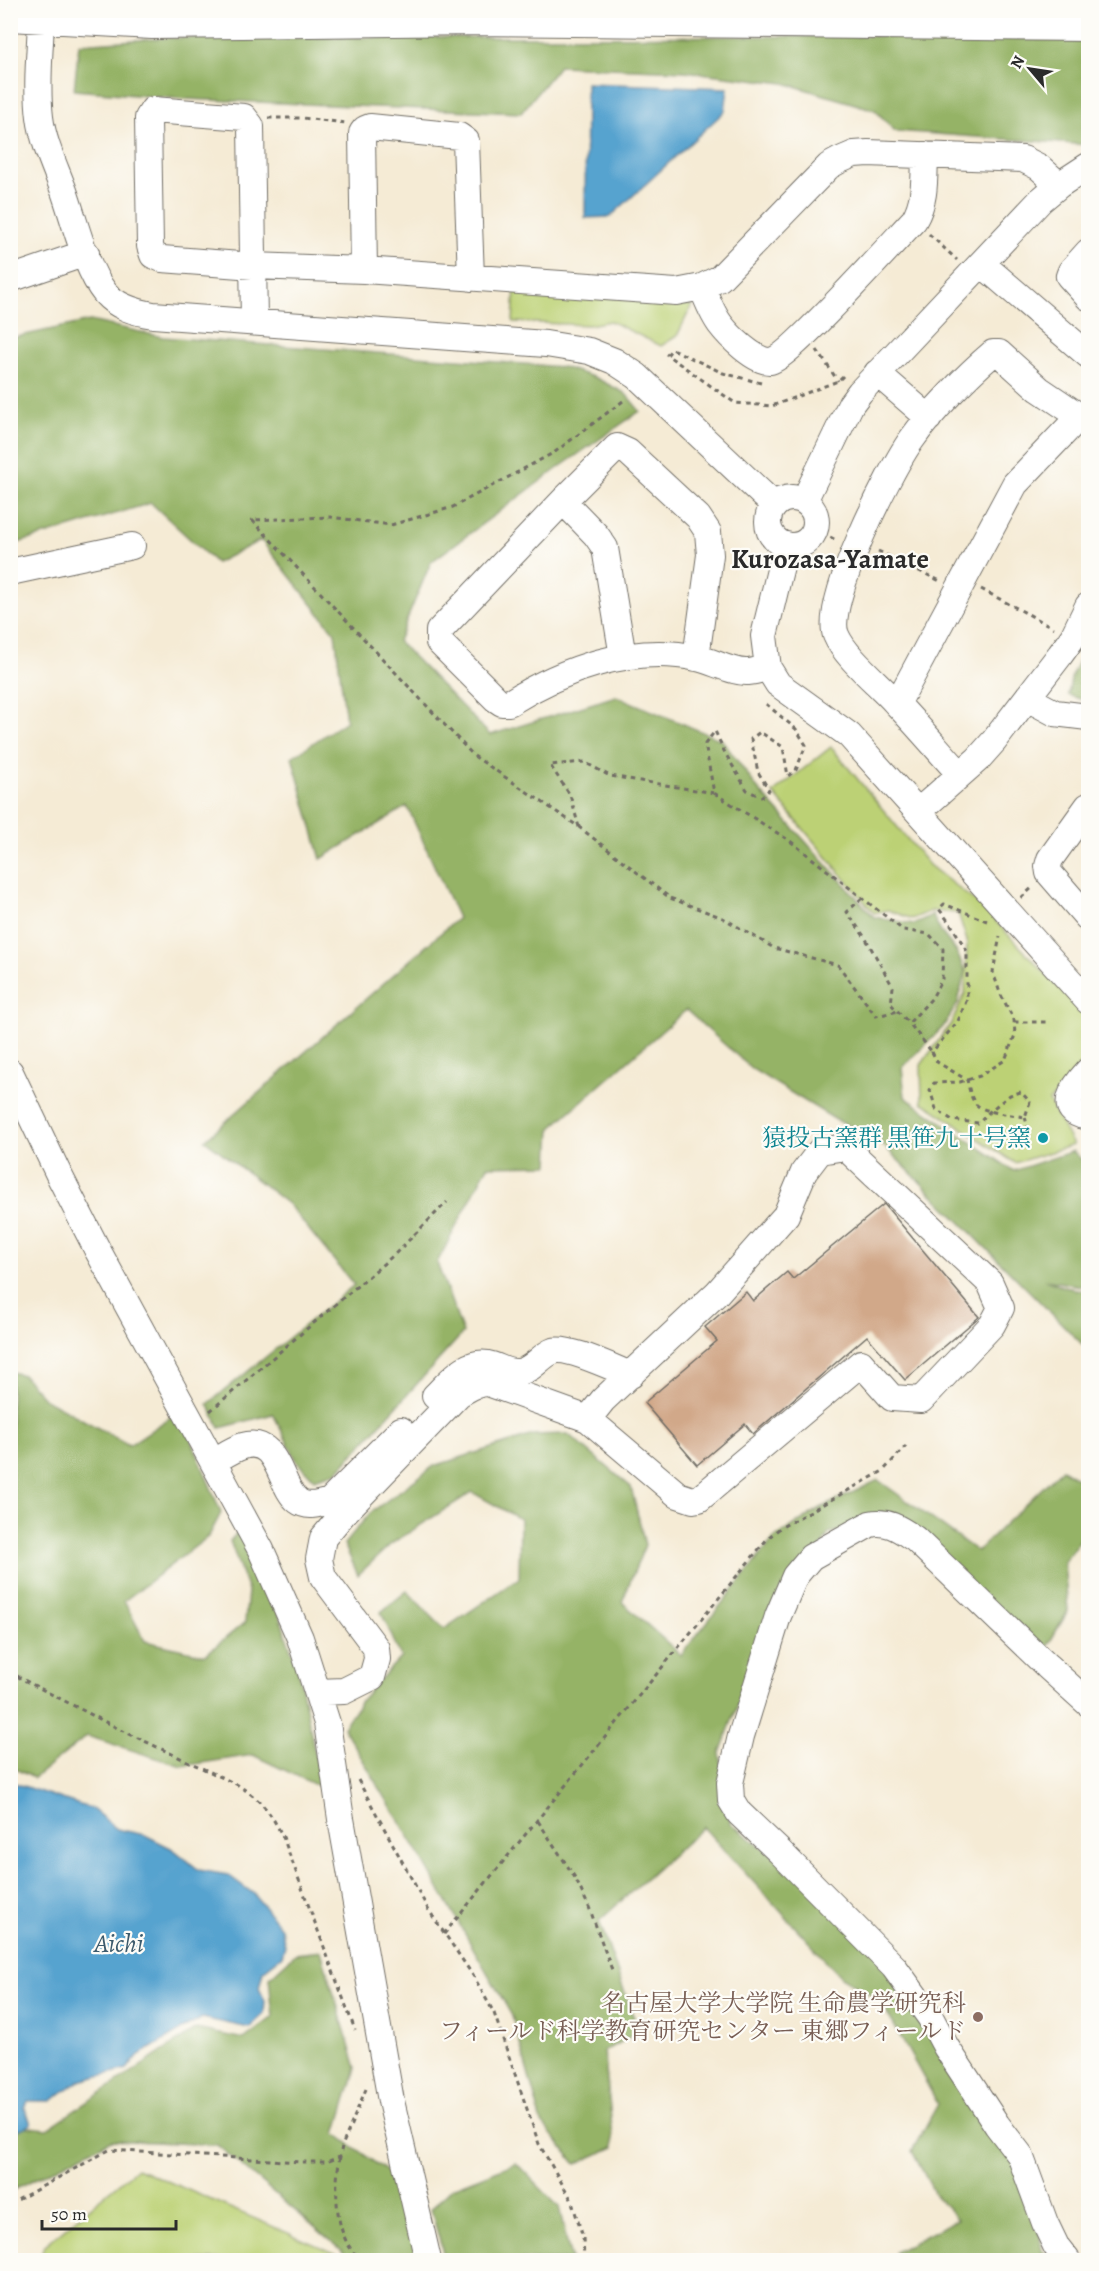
<svg xmlns="http://www.w3.org/2000/svg" width="1099" height="2271" font-family="Alegreya,'Noto Serif JP',serif">
<style>
.green{fill:#bcd175;stroke:#747e50;stroke-width:1.5}
.forest{fill:#95b366;stroke:#606f48;stroke-width:1.5}
.water{fill:#56a3cf;stroke:#40677d;stroke-width:1.5}
.building{fill:#d1a889}
.lines{fill:none;stroke-linecap:round;stroke-linejoin:round}
.minor-casing{stroke:#726e66;stroke-width:28}
.path{stroke:#726e66;stroke-width:3;stroke-dasharray:4.5 4.5;stroke-linecap:butt}
.minor{stroke:#fff;stroke-width:26}
.culture-dot{fill:#0f9aa8;stroke:#fdfcf7;stroke-width:2}
.education-dot{fill:#8d6e63;stroke:#fdfcf7;stroke-width:2}
.labels{text-anchor:middle;dominant-baseline:central;stroke-width:4.5;stroke-linejoin:round;paint-order:stroke}
.culture-label{font-size:24px;fill:#0d838f;stroke:#fdfcf7;text-anchor:end}
.education-label{font-size:24px;fill:#785e54;stroke:#fdfcf7;text-anchor:end}
.water-label{font-size:26px;font-style:italic;fill:#3c5b6d;stroke:#fdfcf7}
.quarter-label{font-size:27px;font-weight:bold;fill:#2b2b2b;stroke:#fdfcf7}
</style>
<rect width="100%" height="100%" fill="#fdfcf7"/>
<filter id="ink" filterUnits="userSpaceOnUse"><feTurbulence type="fractalNoise" baseFrequency=".0167" numOctaves="2"/><feDisplacementMap in="SourceGraphic" scale="12" xChannelSelector="R" yChannelSelector="G"/><feConvolveMatrix kernelMatrix="1 2 1 2 8 2 1 2 1" color-interpolation-filters="sRGB"/></filter>
<filter id="wash" filterUnits="userSpaceOnUse"><feTurbulence type="fractalNoise" baseFrequency=".008" numOctaves="4" result="noise"/><feDisplacementMap in="SourceGraphic" scale="24" xChannelSelector="R" yChannelSelector="G"/><feGaussianBlur stdDeviation="1.35" result="paint"/><feColorMatrix in="noise" values="0 0 0 0 0 0 0 0 0 0 0 0 0 0 0 0 0 1.4 0 .05"/><feComposite in="paint" operator="in"/></filter>
<g filter="url(#wash)">
<rect width="100%" height="100%" fill="#f5ebd5"/>
<path class="green" d="M 515,287 L 692,305 L 677,336 L 661,346 L 610,321 L 589,325 L 513,322 Z
M 831,747 L 929,865 L 981,906 L 1088,1018 L 1088,1067 L 1049,1101 L 1073,1145 L 1015,1163 L 922,1102 L 921,1065 L 952,1022 L 965,993 L 967,941 L 958,913 L 931,911 L 912,919 L 888,910 L 874,913 L 773,793 Z
M 137,2168 L 337,2254 L 339,2260 L 39,2260 L 44,2246 Z"/>
<path class="forest" d="M 902,36 L 1088,40 L 1088,145 L 895,131 L 875,110 L 784,83 L 684,71 L 559,66 L 521,113 L 185,99 L 74,90 L 79,44 L 164,38 Z
M 90,321 L 163,337 L 563,367 L 596,378 L 625,393 L 640,411 L 561,466 L 431,562 L 398,641 L 490,735 L 616,696 L 722,740 L 758,789 L 874,917 L 914,924 L 932,915 L 941,932 L 956,951 L 965,971 L 958,1003 L 943,1027 L 902,1068 L 905,1097 L 1014,1171 L 1073,1151 L 1088,1166 L 1088,1287 L 1045,1280 L 1064,1287 L 1088,1291 L 1088,1350 L 873,1135 L 836,1120 L 752,1069 L 686,1010 L 551,1128 L 549,1165 L 488,1166 L 437,1263 L 463,1333 L 337,1472 L 314,1479 L 297,1461 L 273,1414 L 220,1428 L 208,1404 L 354,1285 L 288,1204 L 205,1140 L 458,918 L 407,806 L 321,859 L 292,757 L 346,721 L 335,633 L 261,540 L 216,563 L 151,503 L 11,545 L 11,338 Z
M 1088,646 L 1088,702 L 1068,695 L 1072,674 Z
M 11,1372 L 23,1375 L 45,1399 L 129,1445 L 180,1411 L 221,1513 L 209,1536 L 124,1601 L 145,1641 L 205,1655 L 245,1622 L 248,1591 L 230,1541 L 239,1531 L 262,1565 L 299,1673 L 322,1788 L 253,1755 L 182,1766 L 87,1736 L 34,1778 L 11,1767 Z
M 568,1434 L 631,1487 L 645,1545 L 622,1602 L 681,1655 L 774,1538 L 819,1509 L 878,1480 L 977,1551 L 1062,1469 L 1088,1485 L 1088,1529 L 1064,1562 L 1068,1611 L 1042,1655 L 895,1521 L 829,1533 L 753,1664 L 720,1753 L 730,1823 L 791,1869 L 903,1973 L 1031,2175 L 1042,2250 L 1052,2260 L 901,2260 L 895,2252 L 958,2219 L 936,2196 L 912,2151 L 938,2104 L 880,2000 L 841,1977 L 703,1827 L 599,1921 L 639,2032 L 604,2051 L 614,2147 L 576,2164 L 542,2123 L 512,2016 L 418,1852 L 343,1727 L 362,1699 L 401,1657 L 381,1612 L 407,1591 L 444,1629 L 519,1578 L 520,1519 L 472,1492 L 391,1544 L 358,1575 L 344,1544 L 370,1513 L 434,1466 L 533,1435 Z
M 321,1951 L 356,2068 L 336,2134 L 404,2184 L 421,2260 L 345,2260 L 343,2251 L 217,2145 L 111,2140 L 11,2191 L 11,2125 L 47,2129 L 196,2029 L 244,2039 L 273,2017 L 269,1978 L 295,1954 Z
M 516,2163 L 559,2207 L 571,2260 L 445,2260 L 431,2209 L 452,2188 Z"/>
<path class="water" d="M 586,83 L 728,88 L 725,111 L 610,217 L 585,218 Z
M 11,1782 L 92,1809 L 117,1829 L 145,1835 L 173,1849 L 199,1870 L 228,1875 L 254,1894 L 281,1928 L 285,1945 L 282,1956 L 263,1971 L 259,1988 L 265,2001 L 264,2014 L 249,2028 L 202,2018 L 139,2055 L 127,2069 L 79,2081 L 51,2101 L 28,2101 L 25,2108 L 31,2124 L 11,2134 Z"/>
<g id="blocks">
<path class="building" d="M 884,1204 L 979,1317 L 905,1380 L 867,1336 L 753,1434 L 745,1424 L 697,1465 L 644,1403 L 717,1341 L 705,1327 L 746,1292 L 753,1301 L 787,1272 L 793,1279 Z"/>
</g>
</g>
<g filter="url(#ink)">
<use href="#blocks" fill-opacity="0" stroke="#726e66" stroke-width="1.5"/>
<g class="lines">
<g class="minor-casing">
<path id="minor" d="M 10,18 L 152,26 L 477,22 L 1088,28
M 41,20 C 40,52 36,85 40,117 C 43,142 55,167 64,191 C 74,219 86,270 105,293 C 117,307 135,312 153,315 L 546,344 L 589,351 L 614,361 L 637,376 L 774,505
M 1088,252 L 1071,271 L 1069,276 L 1088,297
M 982,264 L 1088,355
M 364,270 L 362,133 L 365,129 L 370,127 L 459,136 L 466,141 L 471,278
M 10,279 L 86,253
M 702,287 C 707,300 712,313 720,324 C 729,336 755,362 770,361 C 788,359 894,241 914,220 C 926,200 924,178 925,155
M 254,322 L 251,126 L 244,117 L 153,110 L 148,118 L 150,246 L 153,255 L 162,259 L 253,266 L 364,270 L 676,292 L 702,287 L 720,278 L 829,166 L 840,160 L 854,154 L 868,153 L 1023,159 L 1039,167 L 1059,185
M 877,373 L 929,418
M768 522a24 24 0 1 1 48 0a24 24 0 1 1-48 0Z
M 563,501 L 596,535 L 605,548 L 623,657
M 804,501 L 851,404 L 860,392 L 1041,200 L 1059,185 L 1088,166
M 786,545 L 764,636 L 768,668 L 778,684 L 849,735 L 1088,1001
M 10,572 L 132,546
M 696,658 L 710,555 L 708,532 L 698,517 L 628,452 L 617,447 L 563,501 L 439,631 L 439,642 L 496,699 L 502,703 L 509,703 C 563,669 632,644 697,658 C 713,661 730,672 746,672 C 753,672 761,669 768,668
M 1027,698 L 1055,713 L 1088,717
M 897,704 L 1015,484 L 1079,417
M 960,774 C 939,751 918,726 896,703 C 880,685 845,657 836,635 C 823,603 890,469 912,439 C 931,412 967,375 993,353 L 999,353 L 1039,389 L 1088,422
M 1088,806 L 1050,859 L 1048,866 L 1049,873 L 1088,918
M 919,811 L 978,759 L 994,741 L 1060,655 L 1073,637 L 1088,606
M 1088,1071 C 1075,1085 1054,1112 1088,1117
M 10,1072 L 59,1175 L 98,1251 L 261,1550 L 300,1638 L 327,1723 L 341,1819 L 391,2101 L 428,2260
M 435,1396 C 450,1381 468,1357 492,1365 C 501,1368 508,1373 518,1372 C 532,1371 540,1356 553,1351 C 568,1346 615,1369 631,1375
M 214,1461 C 223,1456 233,1449 243,1446 C 279,1435 279,1487 298,1501 C 307,1508 320,1504 330,1501 L 401,1430
M 318,1692 L 344,1691 L 372,1677 L 377,1659 L 376,1648 L 323,1577 L 319,1559 L 323,1538 L 343,1514 L 459,1394 C 469,1388 477,1383 488,1383 L 588,1419 L 678,1495 L 693,1500 L 699,1499 L 861,1363 L 892,1398 L 921,1400 L 992,1325 L 1001,1308 L 990,1283 L 845,1147 L 820,1151 L 804,1172 L 786,1215 L 717,1293 L 603,1400 L 588,1419
M 1067,2260 L 1056,2246 L 1045,2223 L 1020,2155 L 997,2125 L 946,2047 L 930,2017 L 894,1967 L 779,1851 L 739,1813 L 731,1800 L 730,1783 L 741,1736 L 778,1616 L 795,1576 L 811,1557 L 870,1524 C 888,1520 900,1529 915,1539 L 1047,1666 L 1088,1703"/>
</g>
<path class="path" d="M 268,118 L 303,118 L 346,123
M 929,234 L 957,260
M 817,350 L 838,381
M 761,383 L 723,373 L 672,349 L 667,355 L 735,403 L 772,406 L 838,381 L 844,375
M 623,401 L 555,452 L 453,507 L 391,525 L 330,517 L 252,520 L 474,756 L 579,827 L 670,898 L 723,918 L 774,948 L 838,965 L 876,1016 L 898,1011
M 814,529 L 836,540
M 878,551 L 940,581
M 981,589 L 1054,628
M 766,704 L 796,729 L 806,745 L 796,770 L 788,776 L 783,747 L 760,732 L 751,739 L 758,772 L 769,790 L 761,797 L 747,790 L 725,753 L 715,731 L 705,744 L 714,793 L 790,841 L 903,930 L 929,934 L 943,949 L 942,979 L 932,998 L 909,1023 L 932,1052
M 579,827 L 570,795 L 550,765 L 584,762 L 610,776 L 714,793
M 862,898 L 847,912 L 866,939 L 893,987 L 891,1004 L 909,1023
M 1021,898 L 1034,886
M 987,921 L 944,904 L 939,909 L 952,926 L 967,951 L 967,999 L 958,1021 L 932,1052 L 937,1062 L 967,1080 C 969,1088 971,1101 978,1106 C 988,1113 1013,1115 1025,1117 L 1030,1102 L 1021,1092 L 1010,1095 L 991,1110 L 979,1123 L 952,1120 L 936,1109 L 930,1090 L 934,1083 L 960,1082 L 980,1076 L 1005,1060 L 1015,1035 L 1014,1020 L 1000,993 L 993,972 L 1000,936
M 1014,1022 L 1050,1022
M 1025,1117 L 1028,1128
M 210,1411 L 395,1254 L 447,1202
M 10,1670 L 20,1678 L 121,1730 L 238,1785 C 263,1802 269,1810 283,1837 L 355,2030
M 358,1780 L 428,1909 L 474,1977 L 494,2013 L 539,2144 L 571,2199 L 583,2237 L 584,2260
M 538,1821 L 574,1876 L 589,1907 L 612,1970
M 444,1934 L 768,1538 L 780,1528 L 883,1471 L 906,1446
M 340,2157 C 335,2182 334,2223 349,2246 C 352,2251 357,2256 361,2260
M 10,2204 L 109,2150 L 301,2162 L 326,2162 L 340,2157 L 342,2146 L 366,2089"/>
<use href="#minor" class="minor"/>
</g>
</g>
<circle class="culture-dot" cx="1043" cy="1138" r="6"/>
<circle class="education-dot" cx="978" cy="2017" r="6"/>
<g class="labels">
<g class="culture-label">
<text x="1031" y="1138">猿投古窯群 黒笹九十号窯</text>
</g>
<g class="education-label">
<text x="966" y="2003">名古屋大学大学院 生命農学研究科<tspan x="966" dy="28">フィールド科学教育研究センター 東郷フィールド</tspan></text>
</g>
<g class="water-label">
<text x="119" y="1943">Aichi</text>
</g>
<g class="quarter-label">
<text x="830" y="559">Kurozasa-Yamate</text>
</g>
</g>
<rect width="1099" height="2271" fill="none" stroke="#fdfcf7" stroke-width="36"/>
<g transform="translate(1030 69) rotate(299)" stroke="#fdfcf7" stroke-width="4.5" paint-order="stroke">
<path d="M0-4.5L10 22L0 15L-10 22Z" fill="#2b2b2b"/>
<text y="-9" font-size="16" font-weight="bold" text-anchor="middle" fill="#2b2b2b">N</text>
</g>
<path d="M42 2220v9h134v-9" fill="none" stroke="#2b2b2b" stroke-width="3"/>
<text x="51" y="2220" font-size="18" fill="#2b2b2b" stroke="#fdfcf7" stroke-width="4.5" paint-order="stroke">50 m</text>
</svg>
